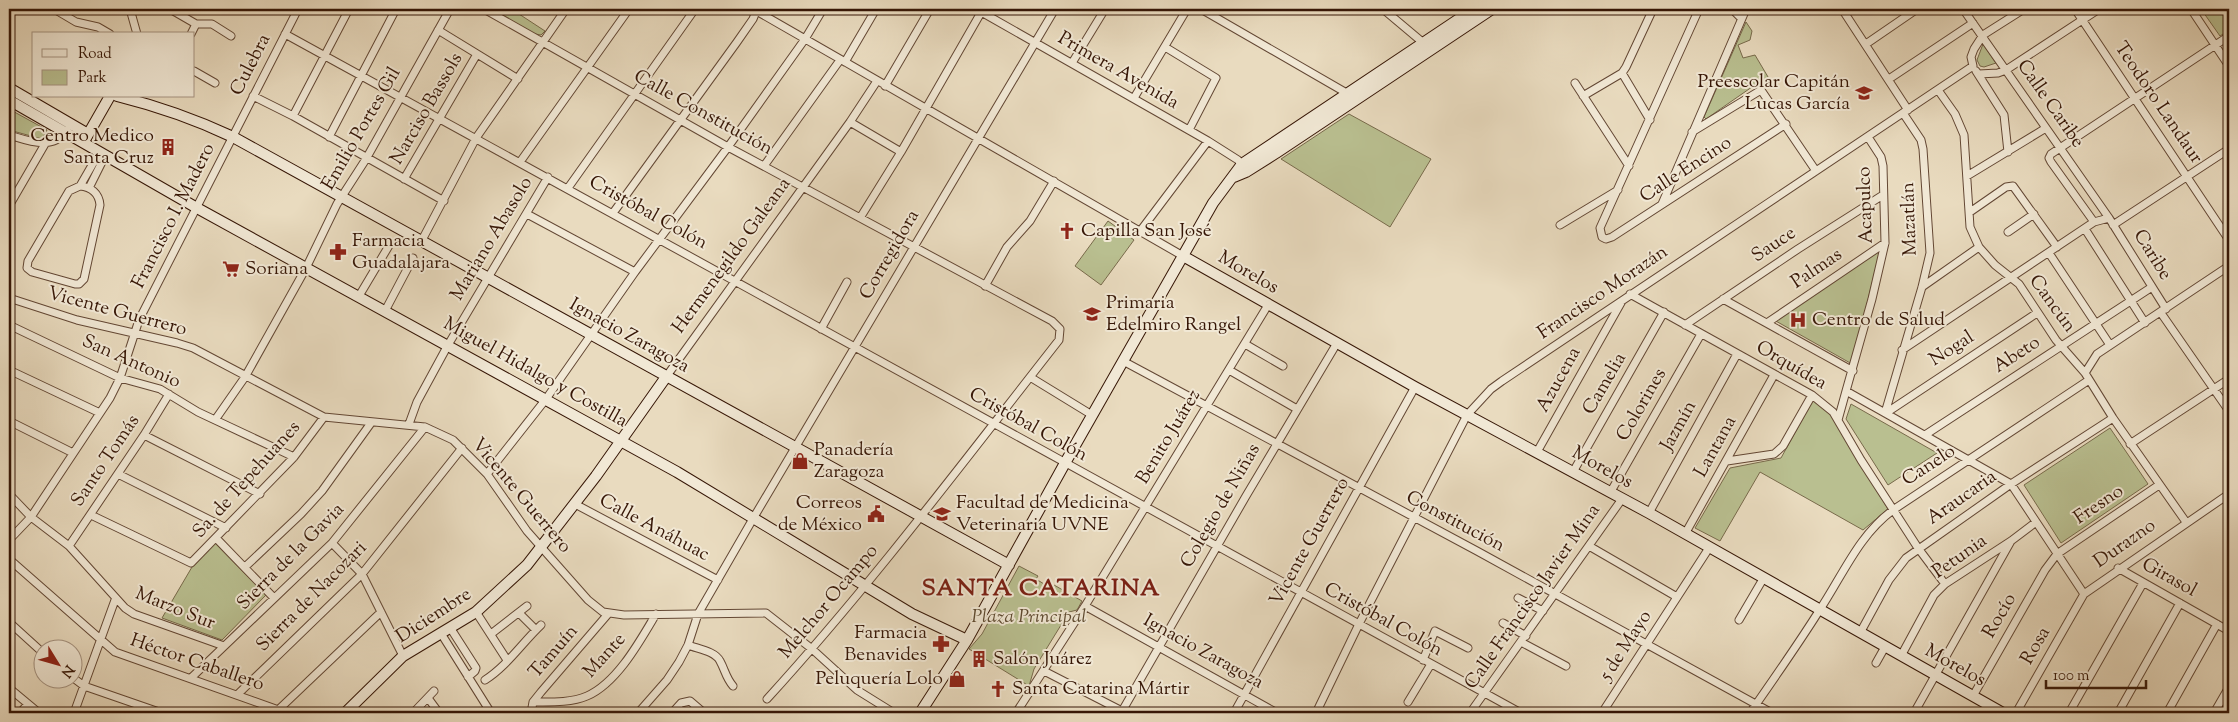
<svg xmlns="http://www.w3.org/2000/svg" width="2238" height="722" font-family="'Sorts Mill Goudy',serif">
<style>
.green{fill:#b9bf90;stroke:#786a4b}
.lines{fill:none;stroke-linecap:round;stroke-linejoin:round}
.street-casing{stroke:#634734;stroke-width:9}
.secondary-casing{stroke:#361606;stroke-width:12}
.street{stroke:#f1e8d5;stroke-width:7}
.secondary{stroke:#f1e8d5;stroke-width:10}
.labels{text-anchor:middle;dominant-baseline:central;stroke-width:4;stroke-linejoin:round;paint-order:stroke}
.street-label{font-size:19px;fill:#361606;stroke:#f1e8d5}
.poi-label{font-size:19px;fill:#361606;stroke:#f1e8d5;text-anchor:start}
.park-label{font-size:19px;font-style:italic;fill:#5d492f;stroke:#f1e8d5}
.district-label{font-size:24px;font-weight:bold;letter-spacing:1px;fill:#7a1f14;stroke:#f1e8d5}
</style>
<rect width="100%" height="100%" fill="#e9dbbf"/>
<filter id="stains"><feTurbulence type="fractalNoise" baseFrequency=".004" numOctaves="4"/><feColorMatrix values="0 0 0 0 .2 0 0 0 0 .09 0 0 0 0 .02 0 0 0 .5 -.17"/></filter>
<radialGradient id="worn" r=".72"><stop offset=".6" stop-color="#630" stop-opacity="0"/><stop offset="1" stop-color="#630" stop-opacity=".3"/></radialGradient>
<path class="green" d="M 490,9 L 523,9 L 519,14 L 545,31 L 541,35 L 535,34 Z
M 2201,9 L 2229,9 L 2229,30 L 2220,36 Z
M 1746,22 L 1752,31 L 1750,40 L 1738,45 L 1743,58 L 1755,55 L 1771,82 L 1766,85 L 1762,80 L 1706,119 L 1704,117 Z
M 1983,44 L 1996,63 L 1984,67 L 1980,66 L 1977,60 Z
M 9,109 L 47,130 L 42,139 L 9,130 Z
M 1349,114 L 1431,159 L 1390,227 L 1281,159 Z
M 1108,221 L 1134,240 L 1101,285 L 1075,266 Z
M 1880,251 L 1852,364 L 1774,320 Z
M 1813,400 L 1830,413 L 1888,509 L 1863,530 L 1760,472 L 1720,541 L 1695,528 L 1730,468 L 1781,458 Z
M 1851,404 L 1937,453 L 1888,485 L 1846,419 Z
M 2110,428 L 2148,484 L 2061,543 L 2024,485 Z
M 215,543 L 266,595 L 222,640 L 162,618 L 192,567 Z
M 1019,566 L 1038,576 L 1036,579 L 1052,589 L 1054,585 L 1082,601 L 1077,610 L 1069,612 L 1034,669 L 1029,686 L 969,649 L 982,634 Z"/>
<g class="lines">
<g class="street-casing">
<path id="street" d="M 54,9 L 76,22 L 98,27 L 110,34
M 130,9 L 137,34
M 170,9 L 196,24 L 212,24 L 231,36
M 484,9 L 728,147 L 1052,321 L 1060,329 L 1059,340 C 964,461 871,585 767,699
M 753,9 L 1183,256
M 976,9 L 1208,141 L 1238,160 L 1244,168
M 1201,9 L 1350,95
M 1383,9 L 1427,46
M 1699,9 L 1600,228 L 1602,237 L 1606,239 L 1612,237 L 1786,124
M 1732,9 L 1741,18
M 1842,9 L 1908,110
M 1963,9 L 2109,218 L 2166,309
M 2075,9 L 2229,240
M 2191,9 L 2229,66
M 438,30 L 518,79
M 191,34 L 196,24
M 285,34 L 1521,713
M 1866,44 L 1917,9
M 1165,47 L 1216,78 L 1189,130
M 845,62 L 876,9
M 1072,63 L 1105,9
M 194,71 L 215,83
M 1976,71 L 2004,115 L 2008,152
M 1622,73 L 1650,120
M 1979,74 L 1998,73 L 2006,70 L 2099,9
M 1889,79 L 1973,23
M 1575,83 L 1629,166
M 885,86 L 930,9
M 1938,90 L 1955,114 L 1964,135 L 1970,227 L 1979,247 L 1995,265 L 2019,284 L 2056,340 L 2085,373 L 2113,418 L 2186,522
M 253,96 L 293,116 L 444,201
M 1583,96 L 1622,73 L 1626,67 L 1653,9
M 1134,98 L 1187,9
M 293,116 L 349,9
M 850,122 L 901,152
M 1692,132 L 1761,90 L 1816,171
M 9,135 C 29,141 53,151 67,130
M 329,137 L 396,9
M 520,162 L 629,9
M 764,166 L 840,60
M 1967,176 L 2046,128
M 404,179 L 477,54
M 80,186 C 91,187 99,193 100,205 L 84,279 L 79,284 L 75,284 L 32,272 L 27,268 L 28,261 L 69,191 Z
M 80,186 L 99,153
M 89,188 L 105,156
M 568,188 L 695,9
M 1662,204 L 1746,9
M 9,206 L 45,144
M 1970,212 L 2006,187 L 2013,186 L 2057,247
M 613,213 L 737,42 L 753,19 L 757,9
M 527,214 L 635,272
M 860,218 L 901,152 L 983,9
M 2094,222 L 2051,162 L 2049,158 L 2051,154 L 2229,36
M 1560,225 L 1618,190
M 2113,225 L 2229,149
M 2085,229 L 2145,323
M 1141,230 L 1208,141
M 2008,232 L 2034,214
M 421,242 L 476,138 L 566,9
M 2049,253 L 2110,345
M 985,286 L 1007,247 L 1030,221 L 1054,181
M 1922,287 L 1979,247
M 1630,294 L 1812,395 L 1833,412 L 1861,460 L 1918,548 L 1945,584
M 359,296 L 390,244
M 9,298 L 77,320 L 177,343 L 193,348 L 324,417 L 425,427 L 453,440 L 487,474 L 527,531 L 588,600 L 603,612 L 624,615 L 766,613 L 812,649 L 857,690 L 894,713
M 1723,299 L 1853,371
M 385,311 L 413,258
M 2161,313 L 2229,411
M 1767,323 L 1885,243
M 9,325 L 120,378 L 160,389 L 198,412 L 294,457
M 1685,325 L 1798,249 L 1883,195
M 821,329 L 847,282
M 1245,344 L 1283,366
M 1902,350 L 2094,222 L 2109,218
M 1123,361 L 1477,551 L 1772,713
M 9,370 L 100,413
M 1229,370 L 1297,409
M 2085,373 L 2097,354 L 2229,266
M 666,377 L 850,122 L 877,81
M 1030,377 L 1092,415
M 1846,391 L 1872,299 L 1885,243 L 1883,166 L 1881,157 L 1868,137
M 1885,413 L 1922,287 L 1930,253 L 1923,149 L 1921,140 L 1903,113
M 1886,413 L 2037,313
M 215,420 L 245,377 L 306,268 L 337,204 L 366,159 L 450,9
M 1838,420 L 1846,391 L 2011,484 L 2084,594
M 9,421 L 73,453
M 409,424 L 417,402 L 448,345 L 548,177
M 144,435 L 260,494
M 1925,435 L 2152,287
M 2130,444 L 2229,379
M 1537,452 L 1622,301
M 1727,461 L 1774,454 L 1783,446 L 1812,395
M 1573,472 L 1664,312
M 118,474 L 226,528
M 487,474 L 546,399 L 635,272 L 728,147 L 805,39 L 823,9
M 1610,493 L 1701,334
M 9,494 L 31,517 L 69,546 L 125,608 L 134,614 L 224,646
M 575,504 L 718,580
M 1649,513 L 1737,354
M 91,515 L 191,563 L 294,457 L 324,417
M 1685,534 L 1774,375
M 216,538 L 274,598
M 9,540 L 31,517 L 110,398 L 120,378 L 139,320 L 298,9
M 332,543 L 362,574 L 403,656
M 69,546 L 144,435 L 169,394
M 1589,546 L 1677,597
M 9,559 L 115,652 L 287,713
M 245,567 L 301,514 L 322,491 L 371,423
M 2118,568 L 2229,631
M 1518,598 L 1543,611
M 1085,606 L 1277,713
M 476,612 L 507,660
M 519,613 L 536,630
M 1739,620 L 1763,579
M 9,622 L 42,652
M 1503,623 L 1526,636
M 451,629 L 476,668 L 475,671 L 468,677
M 1860,633 L 1889,580 L 1906,558 L 2011,484 L 2113,418
M 491,634 L 527,606
M 442,635 L 491,713
M 1521,642 L 1566,666
M 688,645 C 698,649 715,651 720,661 C 725,670 726,678 733,686
M 1901,656 L 1934,595 L 1945,584 L 2011,541 L 2036,522
M 1423,660 L 1435,631 L 1468,648
M 1876,663 L 1885,647
M 1044,671 L 1126,713
M 72,677 L 84,686 L 162,713
M 191,678 L 332,543 L 425,427
M 485,680 C 507,666 522,643 541,625
M 9,688 L 39,713
M 237,695 L 362,574 L 462,448
M 1973,696 L 2045,570 L 2057,554 L 2159,485
M 428,698 L 439,713
M 533,702 C 550,702 571,703 587,696 C 617,683 640,641 656,614
M 1408,702 L 1431,664
M 20,713 L 27,705
M 74,713 L 115,600
M 275,713 L 381,612
M 413,713 L 434,691
M 531,713 L 533,702 L 541,692 L 608,614
M 638,713 L 667,680 L 679,662 L 688,645 L 698,614 L 754,517 L 1055,9
M 672,713 L 681,703 L 690,701 L 704,713
M 1016,713 L 1085,606 L 1268,305
M 1121,713 L 1246,496 L 1337,343
M 1234,713 L 1415,387
M 1316,713 L 1359,624 L 1467,415 L 1491,389 L 1502,381 L 1973,66 L 1971,57 L 1974,49 L 1983,35 L 2024,9
M 1470,713 L 1622,499
M 1602,713 L 1709,548
M 1750,713 C 1773,680 1797,646 1819,611 C 1843,575 1858,536 1893,510 L 2089,380
M 1914,713 L 2011,541
M 2016,713 L 2084,594 L 2229,494
M 2069,713 L 2143,583
M 2118,713 L 2180,603
M 2167,713 L 2217,624
M 2214,713 L 2229,687"/>
</g>
<g class="secondary-casing">
<path id="secondary" d="M 9,88 L 88,134
M 117,96 C 157,106 195,119 233,137 L 1009,565
M 9,100 L 197,208 L 677,472 L 912,614 L 967,640
M 86,138 L 110,96
M 1234,177 L 1246,172 L 1276,153 L 1492,9
M 1183,256 L 1415,387 L 1649,513 L 2003,713
M 345,713 L 403,656 L 476,612 L 527,565 L 596,476 L 666,377
M 920,713 L 967,640 L 1065,463 L 1213,203 L 1242,164 L 1474,9"/>
</g>
<use href="#street" class="street"/>
<use href="#secondary" class="secondary"/>
</g>
<defs>
<g id="school-bare" transform="scale(1.35)"><path d="M0-5L7-2L0 1L-7-2ZM-4 1L0 2.5L4 1V4Q0 6-4 4Z" fill="#8f2418" stroke="#f1e8d5" stroke-width="2.5" paint-order="stroke"/></g>
<g id="building-bare" transform="scale(1.35)"><path d="M-4-6H4V6H1V3H-1V6H-4ZM-2.5-4.3h1.7v1.8h-1.7ZM.8-4.3h1.7v1.8H.8ZM-2.5-1h1.7V.8h-1.7ZM.8-1h1.7V.8H.8Z" fill="#8f2418" stroke="#f1e8d5" stroke-width="2.5" paint-order="stroke"/></g>
<g id="church-bare" transform="scale(1.35)"><path d="M-1.2-6h2.4v3.5h3.3v2.4h-3.3V6h-2.4V-.1h-3.3v-2.4h3.3Z" fill="#8f2418" stroke="#f1e8d5" stroke-width="2.5" paint-order="stroke"/></g>
<g id="pharmacy-bare" transform="scale(1.35)"><path d="M-2-6h4v4h4v4h-4v4h-4v-4h-4v-4h4Z" fill="#8f2418" stroke="#f1e8d5" stroke-width="2.5" paint-order="stroke"/></g>
<g id="supermarket-bare" transform="scale(1.35)"><path d="M-6-5.5h2.5l.6 2H6L4.5 2H-2.5L-4.4-4H-6ZM-1.5 3.2a1.3 1.3 0 1 0 .1 0ZM3 3.2a1.3 1.3 0 1 0 .1 0Z" fill="#8f2418" stroke="#f1e8d5" stroke-width="2.5" paint-order="stroke"/></g>
<g id="hospital-bare" transform="scale(1.35)"><path d="M-5-5h3v3.5h4V-5h3V5h-3V1.5h-4V5h-3Z" fill="#8f2418" stroke="#f1e8d5" stroke-width="2.5" paint-order="stroke"/></g>
<g id="shop-bare" transform="scale(1.35)"><path d="M-5-2.5h2.3a2.7 3.5 0 0 1 5.4 0H5L5.5 6h-11ZM-1.5-2.5h3a1.5 2.3 0 0 0-3 0Z" fill="#8f2418" stroke="#f1e8d5" stroke-width="2.5" paint-order="stroke"/></g>
<g id="civic-bare" transform="scale(1.35)"><path d="M-.6-6.5H3V-4.5H.6V-3L4-1V1h2V6H-6V1h2V-1L-.6-3ZM-1.2 2.5V6h2.4V2.5Z" fill="#8f2418" stroke="#f1e8d5" stroke-width="2.5" paint-order="stroke"/></g>
<g id="university-bare" transform="scale(1.35)"><path d="M0-5L7-2L0 1L-7-2ZM-4 1L0 2.5L4 1V4Q0 6-4 4Z" fill="#8f2418" stroke="#f1e8d5" stroke-width="2.5" paint-order="stroke"/></g>
</defs>
<g fill-rule="evenodd">
<use href="#school-bare" x="1864" y="93"/>
<use href="#building-bare" x="168" y="147"/>
<use href="#church-bare" x="1067" y="231"/>
<use href="#pharmacy-bare" x="338" y="252"/>
<use href="#supermarket-bare" x="231" y="269"/>
<use href="#school-bare" x="1092" y="314"/>
<use href="#hospital-bare" x="1798" y="320"/>
<use href="#shop-bare" x="800" y="461"/>
<use href="#civic-bare" x="876" y="514"/>
<use href="#university-bare" x="942" y="514"/>
<use href="#pharmacy-bare" x="941" y="644"/>
<use href="#building-bare" x="979" y="659"/>
<use href="#shop-bare" x="957" y="679"/>
<use href="#church-bare" x="998" y="689"/>
</g>
<g class="labels">
<g class="street-label">
<text transform="translate(251 65) rotate(-63)">Culebra</text>
<text transform="translate(1118 71) rotate(30)">Primera Avenida</text>
<text transform="translate(2158 103) rotate(56)">Teodoro Landaur</text>
<text transform="translate(2050 104) rotate(55)">Calle Caribe</text>
<text transform="translate(427 109) rotate(-60)">Narciso Bassols</text>
<text transform="translate(703 113) rotate(29)">Calle Constitución</text>
<text transform="translate(362 129) rotate(-60)">Emilio Portes Gil</text>
<text transform="translate(1686 170) rotate(-33)">Calle Encino</text>
<text transform="translate(1866 205) rotate(-92)">Acapulco</text>
<text transform="translate(648 213) rotate(29)">Cristóbal Colón</text>
<text transform="translate(174 216) rotate(-63)">Francisco I. Madero</text>
<text transform="translate(1910 219) rotate(-92)">Mazatlán</text>
<text transform="translate(492 239) rotate(-59)">Mariano Abasolo</text>
<text transform="translate(1774 245) rotate(-34)">Sauce</text>
<text transform="translate(890 255) rotate(-60)">Corregidora</text>
<text transform="translate(2152 255) rotate(58)">Caribe</text>
<text transform="translate(732 256) rotate(-54)">Hermenegildo Galeana</text>
<text transform="translate(1817 269) rotate(-34)">Palmas</text>
<text transform="translate(1248 273) rotate(30)">Morelos</text>
<text transform="translate(1603 293) rotate(-34)">Francisco Morazán</text>
<text transform="translate(2052 304) rotate(54)">Cancún</text>
<text transform="translate(117 312) rotate(15)">Vicente Guerrero</text>
<text transform="translate(629 336) rotate(29)">Ignacio Zaragoza</text>
<text transform="translate(1952 349) rotate(-33)">Nogal</text>
<text transform="translate(2017 355) rotate(-33)">Abeto</text>
<text transform="translate(131 362) rotate(24)">San Antonio</text>
<text transform="translate(1791 366) rotate(30)">Orquídea</text>
<text transform="translate(535 373) rotate(29)">Miguel Hidalgo y Costilla</text>
<text transform="translate(1559 380) rotate(-61)">Azucena</text>
<text transform="translate(1605 384) rotate(-60)">Camelia</text>
<text transform="translate(1642 405) rotate(-60)">Colorines</text>
<text transform="translate(1028 425) rotate(29)">Cristóbal Colón</text>
<text transform="translate(1679 426) rotate(-61)">Jazmín</text>
<text transform="translate(1169 437) rotate(-59)">Benito Juárez</text>
<text transform="translate(1716 447) rotate(-61)">Lantana</text>
<text transform="translate(106 461) rotate(-56)">Santo Tomás</text>
<text transform="translate(1929 466) rotate(-33)">Canelo</text>
<text transform="translate(1602 468) rotate(29)">Morelos</text>
<text transform="translate(247 480) rotate(-48)">Sa. de Tepehuanes</text>
<text transform="translate(521 496) rotate(50)">Vicente Guerrero</text>
<text transform="translate(1962 498) rotate(-35)">Araucaria</text>
<text transform="translate(2099 505) rotate(-34)">Fresno</text>
<text transform="translate(1221 506) rotate(-60)">Colegio de Niñas</text>
<text transform="translate(1455 522) rotate(28)">Constitución</text>
<text transform="translate(654 528) rotate(28)">Calle Anáhuac</text>
<text transform="translate(1310 542) rotate(-61)">Vicente Guerrero</text>
<text transform="translate(2125 544) rotate(-35)">Durazno</text>
<text transform="translate(291 557) rotate(-45)">Sierra de la Gavia</text>
<text transform="translate(1960 557) rotate(-35)">Petunia</text>
<text transform="translate(2169 578) rotate(29)">Girasol</text>
<text transform="translate(312 597) rotate(-45)">Sierra de Nacozari</text>
<text transform="translate(1533 597) rotate(-55)">Calle Francisco Javier Mina</text>
<text transform="translate(829 602) rotate(-50)">Melchor Ocampo</text>
<text transform="translate(175 609) rotate(22)">Marzo Sur</text>
<text transform="translate(434 616) rotate(-33)">Diciembre</text>
<text transform="translate(2000 616) rotate(-60)">Rocío</text>
<text transform="translate(1383 620) rotate(29)">Cristóbal Colón</text>
<text transform="translate(1626 646) rotate(-57)">5 de Mayo</text>
<text transform="translate(2036 646) rotate(-60)">Rosa</text>
<text transform="translate(554 652) rotate(-49)">Tamuín</text>
<text transform="translate(1203 652) rotate(29)">Ignacio Zaragoza</text>
<text transform="translate(605 656) rotate(-48)">Mante</text>
<text transform="translate(197 663) rotate(19)">Héctor Caballero</text>
<text transform="translate(1955 666) rotate(29)">Morelos</text>
</g>
<g class="poi-label">
<text x="1850" y="82" text-anchor="end">Preescolar Capitán<tspan x="1850" dy="22">Lucas García</tspan></text>
<text x="154" y="136" text-anchor="end">Centro Medico<tspan x="154" dy="22">Santa Cruz</tspan></text>
<text x="1081" y="231">Capilla San José</text>
<text x="352" y="241">Farmacia<tspan x="352" dy="22">Guadalajara</tspan></text>
<text x="245" y="269">Soriana</text>
<text x="1106" y="303">Primaria<tspan x="1106" dy="22">Edelmiro Rangel</tspan></text>
<text x="1812" y="320">Centro de Salud</text>
<text x="814" y="450">Panadería<tspan x="814" dy="22">Zaragoza</tspan></text>
<text x="862" y="503" text-anchor="end">Correos<tspan x="862" dy="22">de México</tspan></text>
<text x="956" y="503">Facultad de Medicina<tspan x="956" dy="22">Veterinaria UVNE</tspan></text>
<text x="927" y="633" text-anchor="end">Farmacia<tspan x="927" dy="22">Benavides</tspan></text>
<text x="993" y="659">Salón Juárez</text>
<text x="943" y="679" text-anchor="end">Peluquería Lolo</text>
<text x="1012" y="689">Santa Catarina Mártir</text>
</g>
<g class="park-label">
<text x="1029" y="617">Plaza Principal</text>
</g>
<g class="district-label">
<text x="1041" y="589">SANTA CATARINA</text>
</g>
</g>
<rect width="2238" height="722" fill="none" stroke="#e9dbbf" stroke-width="30"/>
<rect x="10" y="10" width="2218" height="702" fill="none" stroke="#361606" stroke-width="2.5"/>
<rect x="15" y="15" width="2208" height="692" fill="none" stroke="#361606"/>
<rect x="32" y="32" width="162" height="65" fill="#f1e8d5" stroke="#a69482"/>
<rect x="42" y="49" width="25" height="8" fill="#f1e8d5" stroke="#a69482"/>
<text x="78" y="58" font-size="15" fill="#361606">Road</text>
<rect x="42" y="70" width="25" height="15" fill="#b9bf90" stroke="#a69482"/>
<text x="78" y="82" font-size="15" fill="#361606">Park</text>
<g transform="translate(58 664) rotate(127)"><circle r="24" fill="#f1e8d5" stroke="#a69482"/>
<path d="M0-4L9 19L0 12L-9 19Z" fill="#8f2418"/>
<text y="-8" font-size="14" font-weight="bold" text-anchor="middle" fill="#361606">N</text>
</g>
<path d="M2046 680v8h100v-8" fill="none" stroke="#361606" stroke-width="2.5"/>
<text x="2053" y="680" font-size="15" fill="#361606" stroke="#f1e8d5" stroke-width="4" paint-order="stroke">100 m</text>
<rect width="100%" height="100%" filter="url(#stains)"/>
<rect width="100%" height="100%" fill="url(#worn)"/>
</svg>
